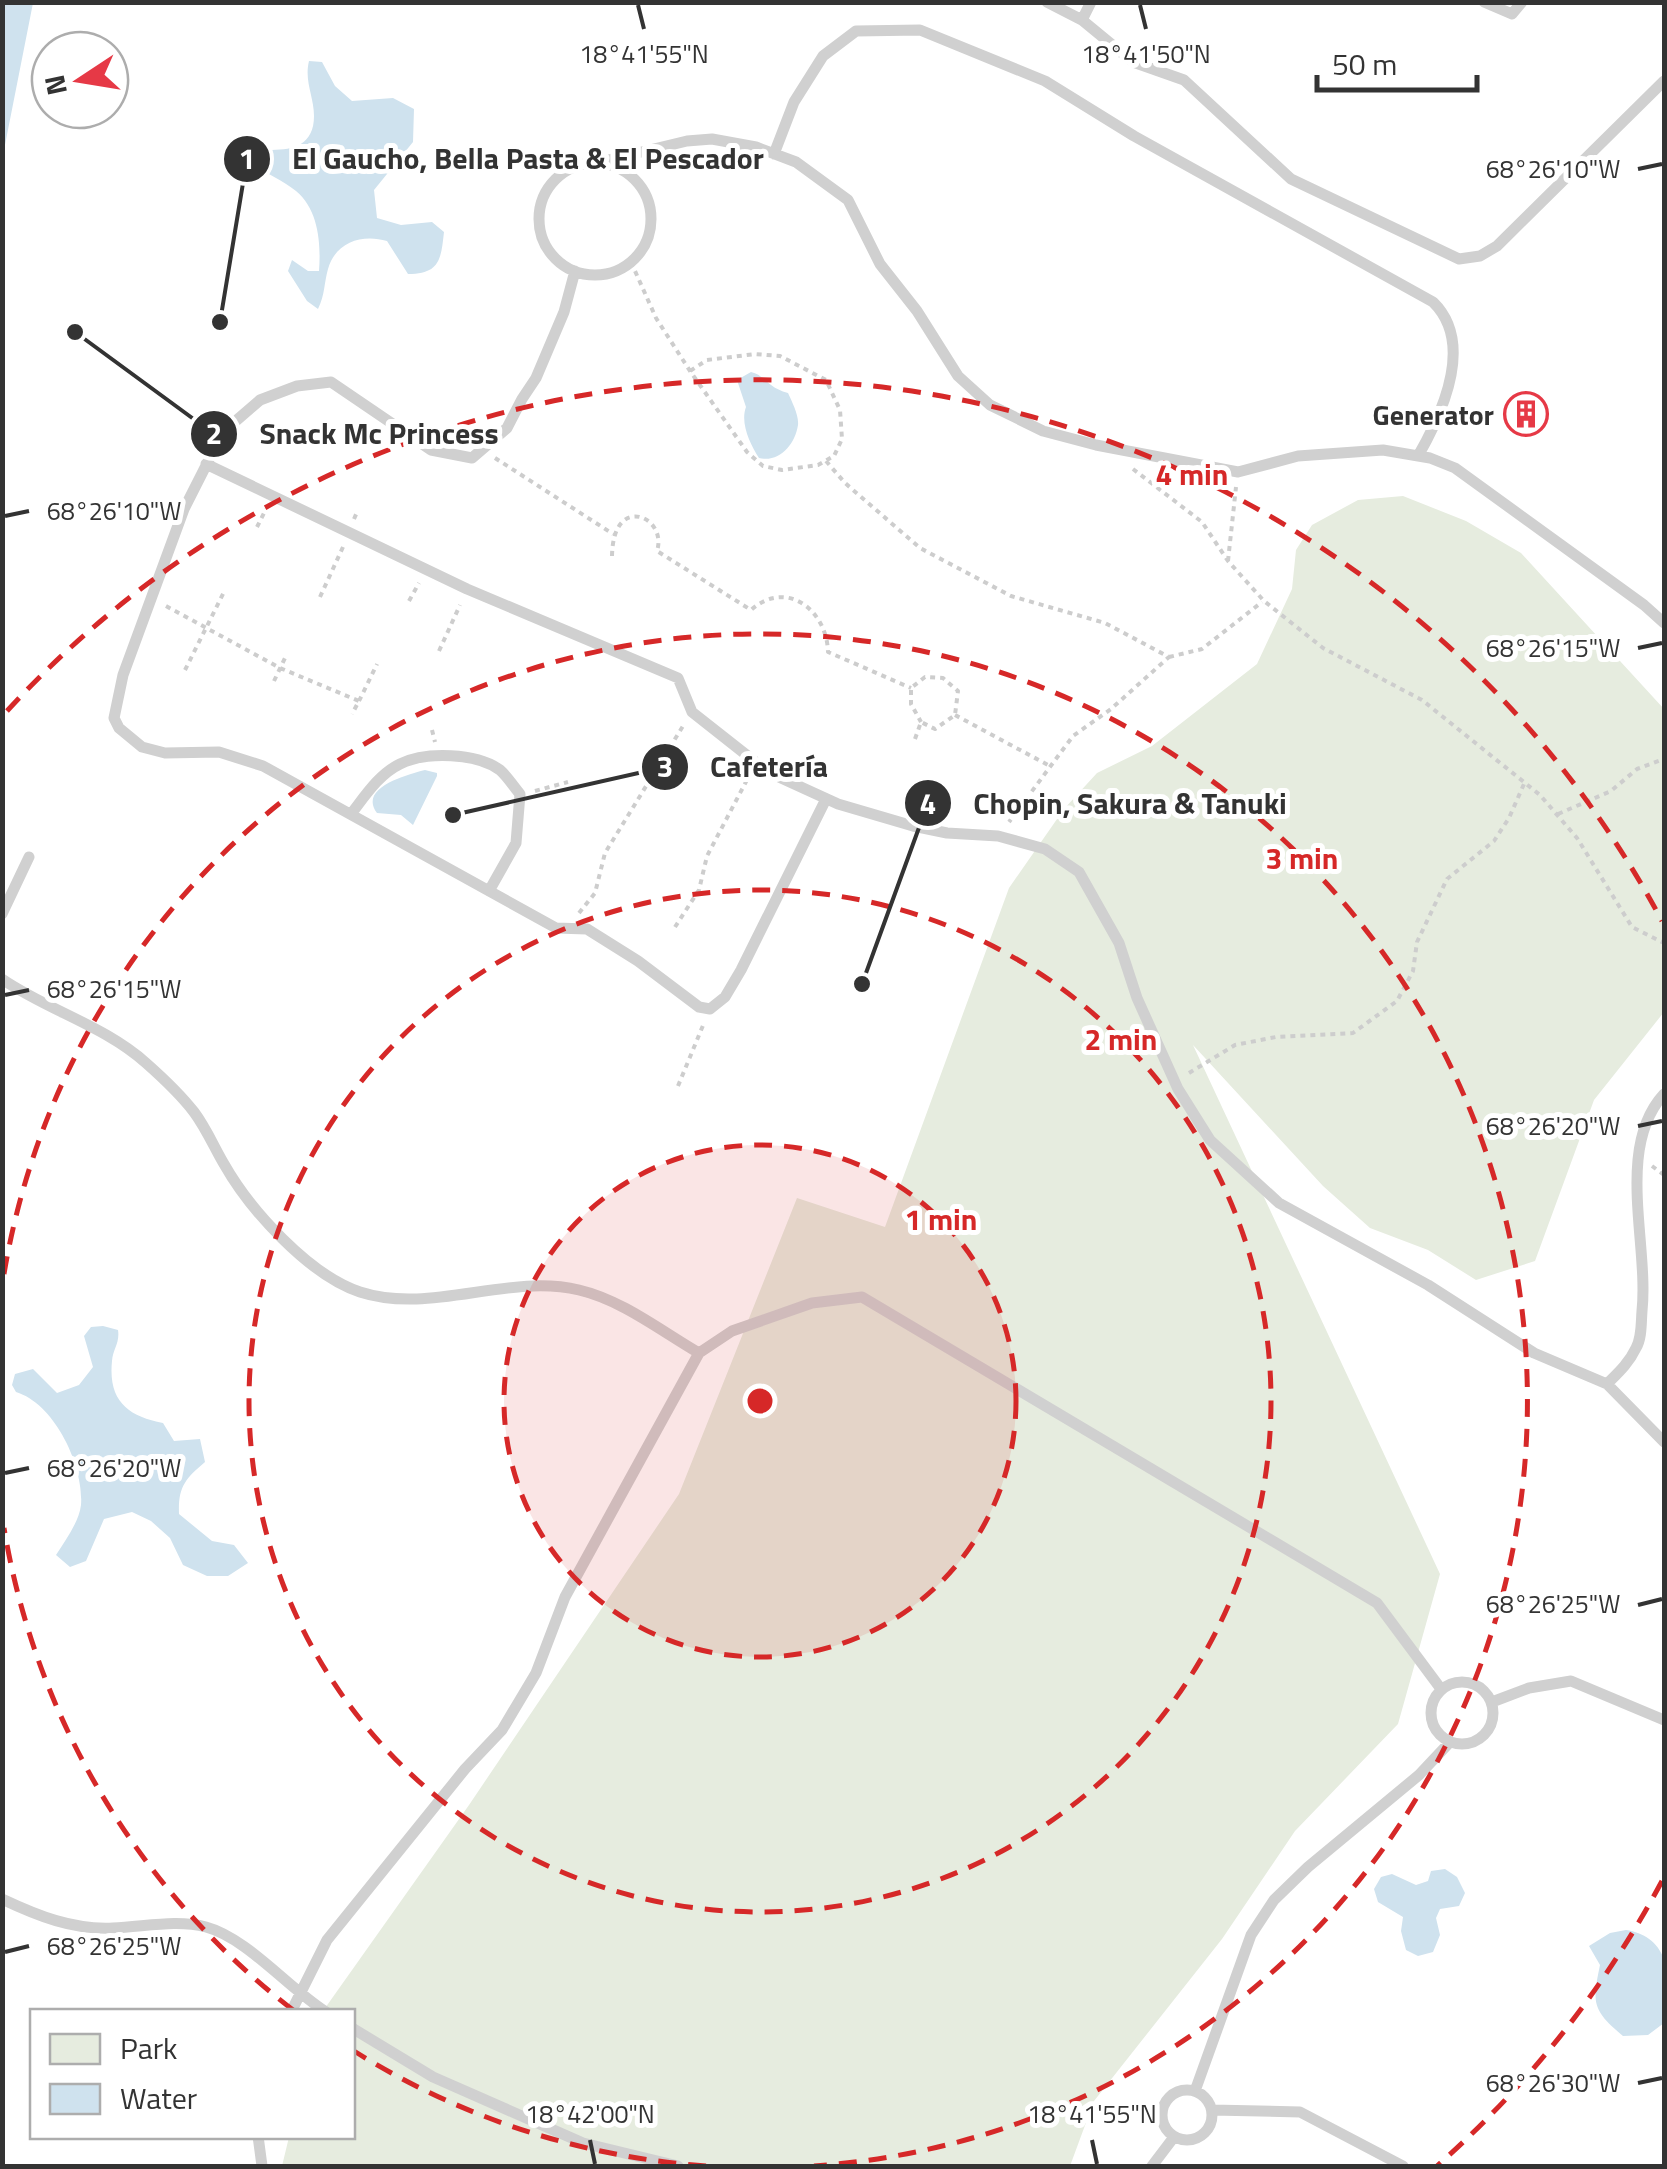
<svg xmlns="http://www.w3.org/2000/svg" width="1667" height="2169" font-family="'Titillium Web',sans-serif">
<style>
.green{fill:#e6ecdf}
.water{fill:#cfe2ee}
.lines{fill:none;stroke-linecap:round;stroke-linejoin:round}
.path{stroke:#cdcdcd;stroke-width:4;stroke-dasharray:5 5;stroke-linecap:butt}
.lane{stroke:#d0d0d0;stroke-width:11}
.ticks{fill:none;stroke:#333;stroke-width:4}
.ring{fill:none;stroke:#d62828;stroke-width:5;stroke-dasharray:18 12}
.labels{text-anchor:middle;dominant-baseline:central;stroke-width:10;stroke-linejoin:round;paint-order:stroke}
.poi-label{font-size:28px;font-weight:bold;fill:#333;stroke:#fff;text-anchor:end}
.ticks-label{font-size:25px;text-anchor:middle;fill:#333;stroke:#fff;stroke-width:10;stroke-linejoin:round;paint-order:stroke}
.centre{fill:#d62828;stroke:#fff;stroke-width:5}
.ring-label{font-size:30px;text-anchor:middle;font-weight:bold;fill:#d62828;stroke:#fff;stroke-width:10;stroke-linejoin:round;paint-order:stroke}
.leader{fill:none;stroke:#333;stroke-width:4}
.callout-dot{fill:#333;stroke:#fff;stroke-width:4}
.mark-label{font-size:30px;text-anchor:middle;font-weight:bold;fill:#fff}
.callout-label{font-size:30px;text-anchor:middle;font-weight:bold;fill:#333;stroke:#fff;stroke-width:10;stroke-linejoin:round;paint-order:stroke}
</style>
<rect width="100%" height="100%" fill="#fff"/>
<path class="green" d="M 1403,496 L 1466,521 L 1521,553 L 1664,709 L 1664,1012 L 1594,1100 L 1535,1261 L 1476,1280 L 1428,1250 L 1370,1228 L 1323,1186 L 1193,1045 L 1440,1574 L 1398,1724 L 1295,1831 L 1222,1939 L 1094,2101 L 1070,2166 L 282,2166 L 289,2137 L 352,2136 L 352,2012 L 323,2011 L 469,1805 L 679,1494 L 797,1198 L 885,1227 L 1009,888 L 1064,809 L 1097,773 L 1152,746 L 1257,664 L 1292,589 L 1296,550 L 1312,525 L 1358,500 Z"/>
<path class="water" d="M 3,2 L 33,3 L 3,155 L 2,3 Z
M 309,61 L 322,62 L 335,86 L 352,101 L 393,98 L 414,109 L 413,142 L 374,190 L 377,218 L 401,225 L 432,222 L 444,232 C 441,259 440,274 408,274 L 387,241 C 363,234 336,241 328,269 C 324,283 325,295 318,309 L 307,301 L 288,271 L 292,260 L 308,271 L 319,271 C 321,245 319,210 296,191 C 281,179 264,173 249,161 L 253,149 C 280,151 314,153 314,116 C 314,97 304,81 309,61 Z
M 751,372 C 765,375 766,387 788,393 C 792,402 799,415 798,425 C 795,445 779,463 759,458 C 750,444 740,423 746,407 L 737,380 Z
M 425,770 L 437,773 L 437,776 L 413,825 L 401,815 L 377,813 C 358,788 406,775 425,770 Z
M 103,1326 L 118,1330 C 120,1343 113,1349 112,1361 C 108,1401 128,1416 163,1423 L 174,1441 L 200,1439 L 205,1462 C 185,1479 178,1487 179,1514 L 212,1541 L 234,1545 L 248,1563 L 228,1576 L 207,1576 L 183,1565 L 170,1538 L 151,1521 L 132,1512 L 104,1519 L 86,1561 L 70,1567 L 56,1555 C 65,1541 79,1522 81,1505 C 84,1466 55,1404 16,1392 L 12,1385 L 15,1374 L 33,1369 L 57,1393 L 79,1385 L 93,1367 L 84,1336 L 91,1327 Z
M 1445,1869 L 1457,1877 L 1465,1893 L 1459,1906 L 1440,1909 L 1436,1918 L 1440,1935 L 1433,1952 L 1418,1956 L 1406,1950 L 1401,1931 L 1403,1917 L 1378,1902 L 1374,1889 L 1381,1877 L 1392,1874 L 1416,1885 L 1428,1881 L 1431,1871 Z
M 1626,1930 C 1644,1933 1657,1941 1664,1959 L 1664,2023 L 1648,2035 L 1623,2036 C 1592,2010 1592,2003 1600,1965 L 1589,1946 L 1610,1933 Z"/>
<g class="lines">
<path class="path" d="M 631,262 L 656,318 L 690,371 L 747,452 L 763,466 L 782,470 L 818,465 L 834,456 L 842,439 L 840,410 L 826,380 L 780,356 L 755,354 L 707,360 L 690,371
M 495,458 L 613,534
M 826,461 L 845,483 L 920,548 L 1011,596 L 1105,623 L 1169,657 L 1111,709 L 1073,736 L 1009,822
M 1133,469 L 1202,522 L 1228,561 L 1264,601 L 1323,648 L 1422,700 L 1540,795 L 1577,838 L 1632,927 L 1664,943
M 354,519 L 358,510
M 257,527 L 266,509
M 612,556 C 613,492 668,517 657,551 L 751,610 C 787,578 827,611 828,652 L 911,688
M 1228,561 L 1236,487
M 320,597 L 343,547
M 409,601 L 419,583
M 166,606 L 280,668 L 359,701 L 352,714
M 439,651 L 460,605
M 1169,657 L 1202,649 L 1262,602
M 185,670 L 225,590
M 274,681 L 286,656
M 359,701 L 377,664
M 955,715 L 1048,765
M 432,730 L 435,742
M 915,739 L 921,722 L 935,729 L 955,715 L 958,691 L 943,678 L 925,677 L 911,688 L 911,704 L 921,722
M 535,791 L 568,782
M 1558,814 L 1611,791 L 1637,769 L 1664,759
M 579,913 L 595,893 L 605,853 L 683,726
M 675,927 L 699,890 L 707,856 L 749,776
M 1189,1073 L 1235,1045 L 1276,1037 L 1353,1033 L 1397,1001 L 1413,971 L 1417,942 L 1447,879 L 1494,841 L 1509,818 L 1524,784
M 678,1086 L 704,1023
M 1652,1166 L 1664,1175"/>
<path class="lane" d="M 1047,2 L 1082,20 L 1133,62 L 1184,80 L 1291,179 L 1459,259 L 1480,256 L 1497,246 L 1664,81
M 1484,2 L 1512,14 L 1522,2
M 1082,20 L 1091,2
M 774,154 L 794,102 L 823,56 L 856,31 L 920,30 L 1045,81 L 1134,136 L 1433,302 C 1475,343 1442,414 1418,456
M 600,162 L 687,141 L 712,139 L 756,147 L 796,162 L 848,200 L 880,264 L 917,311 L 958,376 L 990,405 L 1043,431 L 1096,445 L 1238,472 L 1298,456 L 1383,450 L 1430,458 L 1455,468 L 1644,605 L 1664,623
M539 219a56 56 0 1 1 112 0a56 56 0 1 1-112 0Z
M 575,271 L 564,312 L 536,378 L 522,399 L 507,428 L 472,458 L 431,450 L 331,382 L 297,386 L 260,400 L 223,432 L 184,509 L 123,675 L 114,718 L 119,728 L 142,747 L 165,753 L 219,752 L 263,766 L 556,928 L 587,929 L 638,961 L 699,1007 L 710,1009 L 725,997 L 741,970 L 826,799
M 206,464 L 467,589 L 678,678 L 692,712 L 768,772 L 838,804 L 913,826 L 947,833 L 998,836 L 1045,849 L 1079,872 L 1119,943 L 1137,998 L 1178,1089 L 1210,1140 L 1279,1203 L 1428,1285 L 1534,1353 L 1607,1384 L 1664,1442
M 351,814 C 365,796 379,774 400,764 C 426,751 477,753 500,770 C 507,776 514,787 520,794 L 516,843 L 489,891
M 2,914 L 29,857
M 2,979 C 47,1010 105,1026 146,1063 C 163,1078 180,1094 194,1112 C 206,1128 214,1147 224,1164 C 250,1210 309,1275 360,1292 C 431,1315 507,1273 579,1290 C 622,1300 661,1331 699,1353
M 1607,1384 C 1618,1373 1629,1363 1636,1348 C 1642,1338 1641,1323 1642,1311 C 1649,1244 1615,1147 1664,1094
M1431 1713a31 31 0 1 1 62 0a31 31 0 1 1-62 0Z
M 1492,1702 L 1529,1688 L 1571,1681 L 1664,1720
M 2,1899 C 38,1916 73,1930 113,1928 C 144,1927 176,1919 206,1927 C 247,1938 288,1988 326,2012
M 291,2012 L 327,1940 L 465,1769 L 502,1730 L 536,1673 L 565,1597 L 699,1353 L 732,1331 L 812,1303 L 862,1297 L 1377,1603 L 1441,1689
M 352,2028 L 433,2077 L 583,2143 L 678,2166
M1162 2115a25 25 0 1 1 50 0a25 25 0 1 1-50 0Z
M 1195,2091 L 1251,1935 L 1274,1900 L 1308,1867 L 1419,1775 L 1450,1742
M 1212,2110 L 1300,2112 L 1403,2166
M 258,2136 L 262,2166
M 1152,2166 L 1174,2137"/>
</g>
<path class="ticks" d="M 638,5 L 644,29M 1140,5 L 1146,29M 1638,169 L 1662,164M 5,516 L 29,511M 1638,648 L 1662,643M 5,995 L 29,990M 1638,1126 L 1662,1121M 5,1473 L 29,1468M 1638,1605 L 1662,1599M 5,1952 L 29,1946M 1638,2083 L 1662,2078M 590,2140 L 595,2164M 1092,2140 L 1097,2164"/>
<circle cx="760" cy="1401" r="256" fill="#d62828" fill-opacity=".12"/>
<g class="ring">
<circle cx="760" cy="1401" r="256"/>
<circle cx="760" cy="1401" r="511"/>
<path d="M706 2166A767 767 0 0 1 354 2051M293 2010A767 767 0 0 1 4 1528M4 1274A767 767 0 1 1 814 2166"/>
<path d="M1662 1881A1022 1022 0 0 1 1437 2166M7 711A1022 1022 0 0 1 1662 921"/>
</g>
<defs>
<g id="building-ring" transform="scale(2.25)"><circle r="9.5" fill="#fff" stroke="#e63946" stroke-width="1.5"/><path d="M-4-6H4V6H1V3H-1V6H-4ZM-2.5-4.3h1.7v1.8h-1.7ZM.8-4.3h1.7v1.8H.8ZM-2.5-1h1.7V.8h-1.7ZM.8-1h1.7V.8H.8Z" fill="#e63946"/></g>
</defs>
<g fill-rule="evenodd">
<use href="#building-ring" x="1526" y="414"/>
</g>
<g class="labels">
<g class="poi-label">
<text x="1494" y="414">Generator</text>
</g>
</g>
<g class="ticks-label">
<text x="644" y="63">18°41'55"N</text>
<text x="1146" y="63">18°41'50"N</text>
<text x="1553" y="178">68°26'10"W</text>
<text x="114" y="520">68°26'10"W</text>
<text x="1553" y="657">68°26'15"W</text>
<text x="114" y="998">68°26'15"W</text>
<text x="1553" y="1135">68°26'20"W</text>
<text x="114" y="1477">68°26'20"W</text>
<text x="1553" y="1613">68°26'25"W</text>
<text x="114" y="1955">68°26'25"W</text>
<text x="1553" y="2092">68°26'30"W</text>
<text x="590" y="2123">18°42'00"N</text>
<text x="1092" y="2123">18°41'55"N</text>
</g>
<circle cx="760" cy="1401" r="15" class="centre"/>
<g class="ring-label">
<text x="1192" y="485">4 min</text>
<text x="1302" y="869">3 min</text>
<text x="1121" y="1050">2 min</text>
<text x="941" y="1230">1 min</text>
</g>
<path class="leader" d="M220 322L247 159M75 332L214 434M453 815L665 767M862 984L928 803"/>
<g class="callout-dot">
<circle cx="220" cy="322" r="10"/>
<circle cx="75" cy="332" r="10"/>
<circle cx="453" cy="815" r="10"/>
<circle cx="862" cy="984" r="10"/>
<circle cx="247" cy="159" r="25"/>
<circle cx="214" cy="434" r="25"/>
<circle cx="665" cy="767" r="25"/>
<circle cx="928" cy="803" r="25"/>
</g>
<g class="mark-label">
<text x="247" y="169">1</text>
<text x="214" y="444">2</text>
<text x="665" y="777">3</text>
<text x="928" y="814">4</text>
</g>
<g class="callout-label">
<text x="528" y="169">El Gaucho, Bella Pasta &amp; El Pescador</text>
<text x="379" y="444">Snack Mc Princess</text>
<text x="769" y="777">Cafetería</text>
<text x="1130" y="814">Chopin, Sakura &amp; Tanuki</text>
</g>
<rect width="1667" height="2169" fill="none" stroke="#333333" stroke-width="10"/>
<rect x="30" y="2009" width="325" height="130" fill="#ffffff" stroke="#adadad" stroke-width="2.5"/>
<rect x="50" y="2034" width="50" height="30" fill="#e6ecdf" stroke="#adadad" stroke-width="2.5"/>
<text x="120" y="2059" font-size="30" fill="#333333">Park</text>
<rect x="50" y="2084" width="50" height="30" fill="#cfe2ee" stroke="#adadad" stroke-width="2.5"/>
<text x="120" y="2109" font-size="30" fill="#333333">Water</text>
<g transform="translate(80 80) rotate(258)"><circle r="48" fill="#ffffff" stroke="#adadad" stroke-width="2.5"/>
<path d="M0-8L18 38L0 25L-18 38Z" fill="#e63946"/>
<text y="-15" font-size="28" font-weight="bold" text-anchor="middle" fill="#333333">N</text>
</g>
<path d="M1317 75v15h160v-15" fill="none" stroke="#333333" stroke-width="5"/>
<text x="1332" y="75" font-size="30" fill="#333333" stroke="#ffffff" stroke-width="8" paint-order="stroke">50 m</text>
</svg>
